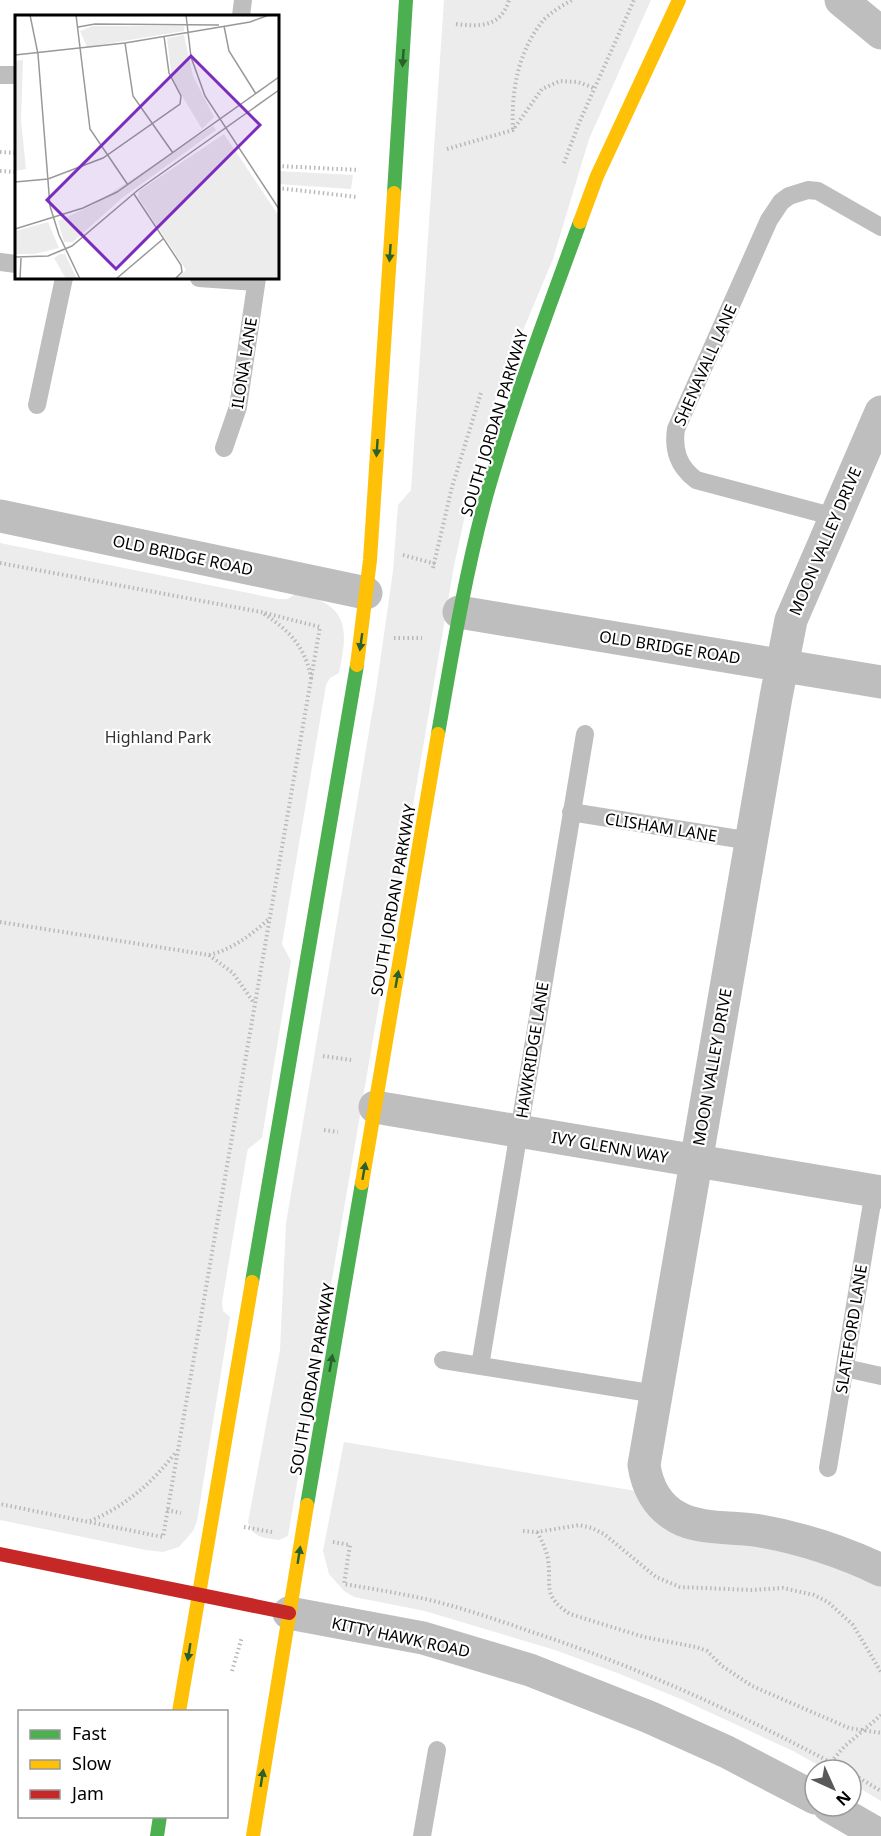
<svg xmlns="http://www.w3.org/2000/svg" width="881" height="1836" font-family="'Noto Sans',sans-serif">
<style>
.green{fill:#ececec}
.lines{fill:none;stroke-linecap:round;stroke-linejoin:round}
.path{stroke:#b9b9b9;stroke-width:4;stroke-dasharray:1.5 3;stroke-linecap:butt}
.lane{stroke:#bebebe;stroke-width:18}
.street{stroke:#bebebe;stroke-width:33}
.fast{stroke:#4caf50;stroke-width:14}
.slow{stroke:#ffc107;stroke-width:14}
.jam{stroke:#c62828;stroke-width:14}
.oneway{fill:#2a602c}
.labels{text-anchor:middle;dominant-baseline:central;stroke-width:4.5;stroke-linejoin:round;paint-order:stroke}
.street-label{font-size:16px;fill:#000;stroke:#fff}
.park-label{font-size:16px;fill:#333;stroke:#fff}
.inset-road{fill:none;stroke:#999;stroke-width:1.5}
.view{fill:#7b2cbf;fill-opacity:0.15;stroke:#7b2cbf;stroke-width:3}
.inset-edge{fill:none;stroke:#000;stroke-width:3}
</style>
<rect width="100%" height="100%" fill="#fff"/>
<path class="green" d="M 444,0 L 651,0 L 589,139 L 553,259 L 499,388 L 480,446 L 454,566 L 288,1536 L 279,1540 C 265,1538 252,1538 248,1522 L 280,1350 L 286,1223 L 376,690 L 393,571 L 398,505 L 411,490 Z
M 278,171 L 353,175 L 351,189 L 278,184 Z
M 0,543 L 278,599 L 288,599 L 295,594 C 348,603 349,626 339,673 L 330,678 L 326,685 L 282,944 L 291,961 L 262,1138 L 248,1149 L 247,1153 L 222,1302 L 223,1311 L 230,1317 L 197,1521 L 193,1531 L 179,1547 L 163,1552 L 146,1550 L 0,1520 Z
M 344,1442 L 636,1491 L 881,1583 L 881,1801 L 851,1783 L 851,1770 L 827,1770 L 793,1751 L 683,1700 L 620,1674 L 555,1650 L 425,1611 L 354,1597 L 344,1591 L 329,1574 L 323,1551 Z"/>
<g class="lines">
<path class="path" d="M 456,24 C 480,27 501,27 509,0
M 513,129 C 511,92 518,52 542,22 C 549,13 562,6 572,0
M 447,149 L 513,130 L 542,89 L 560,81 L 578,82 L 594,88
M 0,152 L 16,153
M 564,163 L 579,123 L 634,0
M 278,166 L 359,170
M 0,171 L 16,172
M 278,188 L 357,197
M 403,555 L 436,564
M 0,563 L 261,612 L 320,627 L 163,1537 L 0,1504
M 433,568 L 452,487 L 481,393
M 264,614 C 289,630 306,648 311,678
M 394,638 L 422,638
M 0,922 L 209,955 L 233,973 L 254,1003
M 209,955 C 233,949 251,935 269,919
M 323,1056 L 351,1060
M 324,1130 L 338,1132
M 167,1510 L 181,1513
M 90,1521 C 126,1506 152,1483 176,1452
M 244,1527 L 272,1532
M 523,1531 L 537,1532 L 579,1525 L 592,1528 L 604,1534 L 656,1577 L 680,1587 L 752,1590 L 783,1588 L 814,1595 L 828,1602 L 853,1625 L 881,1672
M 537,1532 C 542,1541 546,1549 548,1559 C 552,1586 541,1595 570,1614 L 644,1637 L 696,1647 L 707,1651 L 722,1666 L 752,1686 L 849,1728 L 881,1733
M 333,1542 L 350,1545 L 344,1584 C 368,1588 392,1592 416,1597 C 454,1605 492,1618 529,1631 C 639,1667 743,1715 845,1770
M 232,1671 L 242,1637
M 831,1762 L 844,1747 L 881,1715
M 851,1773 L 881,1791"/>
<path class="lane" d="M 241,16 L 243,0
M 0,75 L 16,75
M 0,262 L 16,264
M 199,278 L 256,282
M 37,405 L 64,278
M 224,448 L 238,407 L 257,278
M 835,517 L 696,480 C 678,466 673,450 676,429 L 769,220 L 781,202 L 789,196 L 808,190 L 818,191 L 881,227
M 571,812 L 751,841
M 443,1360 L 656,1394
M 480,1366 L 585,734
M 845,1368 L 881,1376
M 828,1468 L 874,1191
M 422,1836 L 437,1750"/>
<path class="street" d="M 841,0 L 881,33
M 881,412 L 791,620 L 776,697 L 644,1465 C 647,1486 657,1506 677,1517 C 697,1529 731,1527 754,1530 C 798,1537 841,1551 881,1570
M 0,516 L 366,593
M 459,612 L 881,682
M 375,1107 L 881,1192
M 289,1613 L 423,1638 L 530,1670 L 649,1717 L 727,1752 L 815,1798
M 829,1806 L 881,1836"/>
<path class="fast" d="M 394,193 L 406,0
M 438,734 C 452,654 465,575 486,497 C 512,404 547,313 580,222
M 252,1282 L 357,665
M 307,1505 L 362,1183
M 157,1836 L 160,1816"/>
<path class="slow" d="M 580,222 L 597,176 L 679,0
M 357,665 L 370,560 L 394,193
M 362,1183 L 438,734
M 179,1712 L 252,1282
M 253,1836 L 307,1505"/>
<path class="jam" d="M 0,1554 L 289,1613"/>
</g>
<defs><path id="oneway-solid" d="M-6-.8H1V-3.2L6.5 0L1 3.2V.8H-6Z" transform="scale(1.5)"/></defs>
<g class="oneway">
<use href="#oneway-solid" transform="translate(403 58) rotate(94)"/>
<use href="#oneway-solid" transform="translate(390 253) rotate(94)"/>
<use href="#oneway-solid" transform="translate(377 448) rotate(94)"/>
<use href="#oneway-solid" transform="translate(361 642) rotate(98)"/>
<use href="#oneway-solid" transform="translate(397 979) rotate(-80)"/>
<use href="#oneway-solid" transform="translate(364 1171) rotate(-80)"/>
<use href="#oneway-solid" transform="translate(331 1363) rotate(-80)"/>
<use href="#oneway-solid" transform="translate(299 1555) rotate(-81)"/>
<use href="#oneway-solid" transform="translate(189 1652) rotate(99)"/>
<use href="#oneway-solid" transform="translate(262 1778) rotate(-81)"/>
</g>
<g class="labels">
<g class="street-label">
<text transform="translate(244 363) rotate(-81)">ILONA LANE</text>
<text transform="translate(705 365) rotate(-66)">SHENAVALL LANE</text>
<text transform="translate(494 423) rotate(-73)">SOUTH JORDAN PARKWAY</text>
<text transform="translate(825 541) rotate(-67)">MOON VALLEY DRIVE</text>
<text transform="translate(183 555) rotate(12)">OLD BRIDGE ROAD</text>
<text transform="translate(670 647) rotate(9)">OLD BRIDGE ROAD</text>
<text transform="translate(661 827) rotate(9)">CLISHAM LANE</text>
<text transform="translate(393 900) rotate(-80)">SOUTH JORDAN PARKWAY</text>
<text transform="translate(532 1050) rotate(-81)">HAWKRIDGE LANE</text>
<text transform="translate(712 1067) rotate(-80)">MOON VALLEY DRIVE</text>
<text transform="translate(610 1147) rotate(10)">IVY GLENN WAY</text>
<text transform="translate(851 1329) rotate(-81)">SLATEFORD LANE</text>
<text transform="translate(312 1379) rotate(-80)">SOUTH JORDAN PARKWAY</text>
<text transform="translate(401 1637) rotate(12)">KITTY HAWK ROAD</text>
</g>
<g class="park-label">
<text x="158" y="737">Highland Park</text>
</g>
</g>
<g transform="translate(15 15)">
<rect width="264" height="264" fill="#fff"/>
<path d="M 78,11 L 169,11 L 169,16 L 72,32 L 65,16 ZM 169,20 L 178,61 L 199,102 L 187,114 L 157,64 L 152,23 ZM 8,45 L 6,105 L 11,154 L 0,156 L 0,46 ZM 198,111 L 201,115 L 107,183 L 58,227 L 49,227 L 43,206 L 78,190 ZM 209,119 L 264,201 L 264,264 L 162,264 L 171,255 L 123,182 L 124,176 ZM 33,207 L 44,233 L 20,239 L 0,239 L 0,216 ZM 45,239 L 50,239 L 62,264 L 51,264 L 39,243 Z" fill="#ececec"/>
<path class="inset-road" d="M 15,0 L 23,39 L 35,191 L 44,220 L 65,264M 61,0 L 75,114 L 113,170M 171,0 L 176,42 L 190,81 L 264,194M 209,11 L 214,36 L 241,79M 63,12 L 80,9 L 204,10M 110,28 L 118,81 L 158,138M 0,40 L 110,28 L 235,7 L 254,0M 0,167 L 33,164 L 88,143 L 165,89 L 166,81 L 154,58 L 149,21M 119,179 L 166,250 L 167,257 L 160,264M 0,214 L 68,193 L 102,177 L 264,62M 0,242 L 33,241 L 57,231 L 123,175 L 264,75M 5,264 L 6,243M 101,264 L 148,224"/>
<path class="view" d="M 176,41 L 245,110 L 101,254 L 32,185 Z"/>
<rect width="264" height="264" class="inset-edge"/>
</g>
<rect x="18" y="1710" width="210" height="108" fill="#ffffff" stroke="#999999" stroke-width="1.5"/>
<rect x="30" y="1730" width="30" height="9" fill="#4caf50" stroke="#999999" stroke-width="1.5"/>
<text x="72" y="1740" font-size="18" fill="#000000">Fast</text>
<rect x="30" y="1760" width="30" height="9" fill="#ffc107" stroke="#999999" stroke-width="1.5"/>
<text x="72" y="1770" font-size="18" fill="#000000">Slow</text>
<rect x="30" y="1790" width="30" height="9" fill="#c62828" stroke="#999999" stroke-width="1.5"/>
<text x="72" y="1800" font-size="18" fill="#000000">Jam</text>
<g transform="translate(833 1788) rotate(135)"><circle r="28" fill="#ffffff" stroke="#999999" stroke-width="1.5"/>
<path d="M0-4.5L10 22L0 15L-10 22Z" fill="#595959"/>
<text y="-9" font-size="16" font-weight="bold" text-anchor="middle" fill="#000000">N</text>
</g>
</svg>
